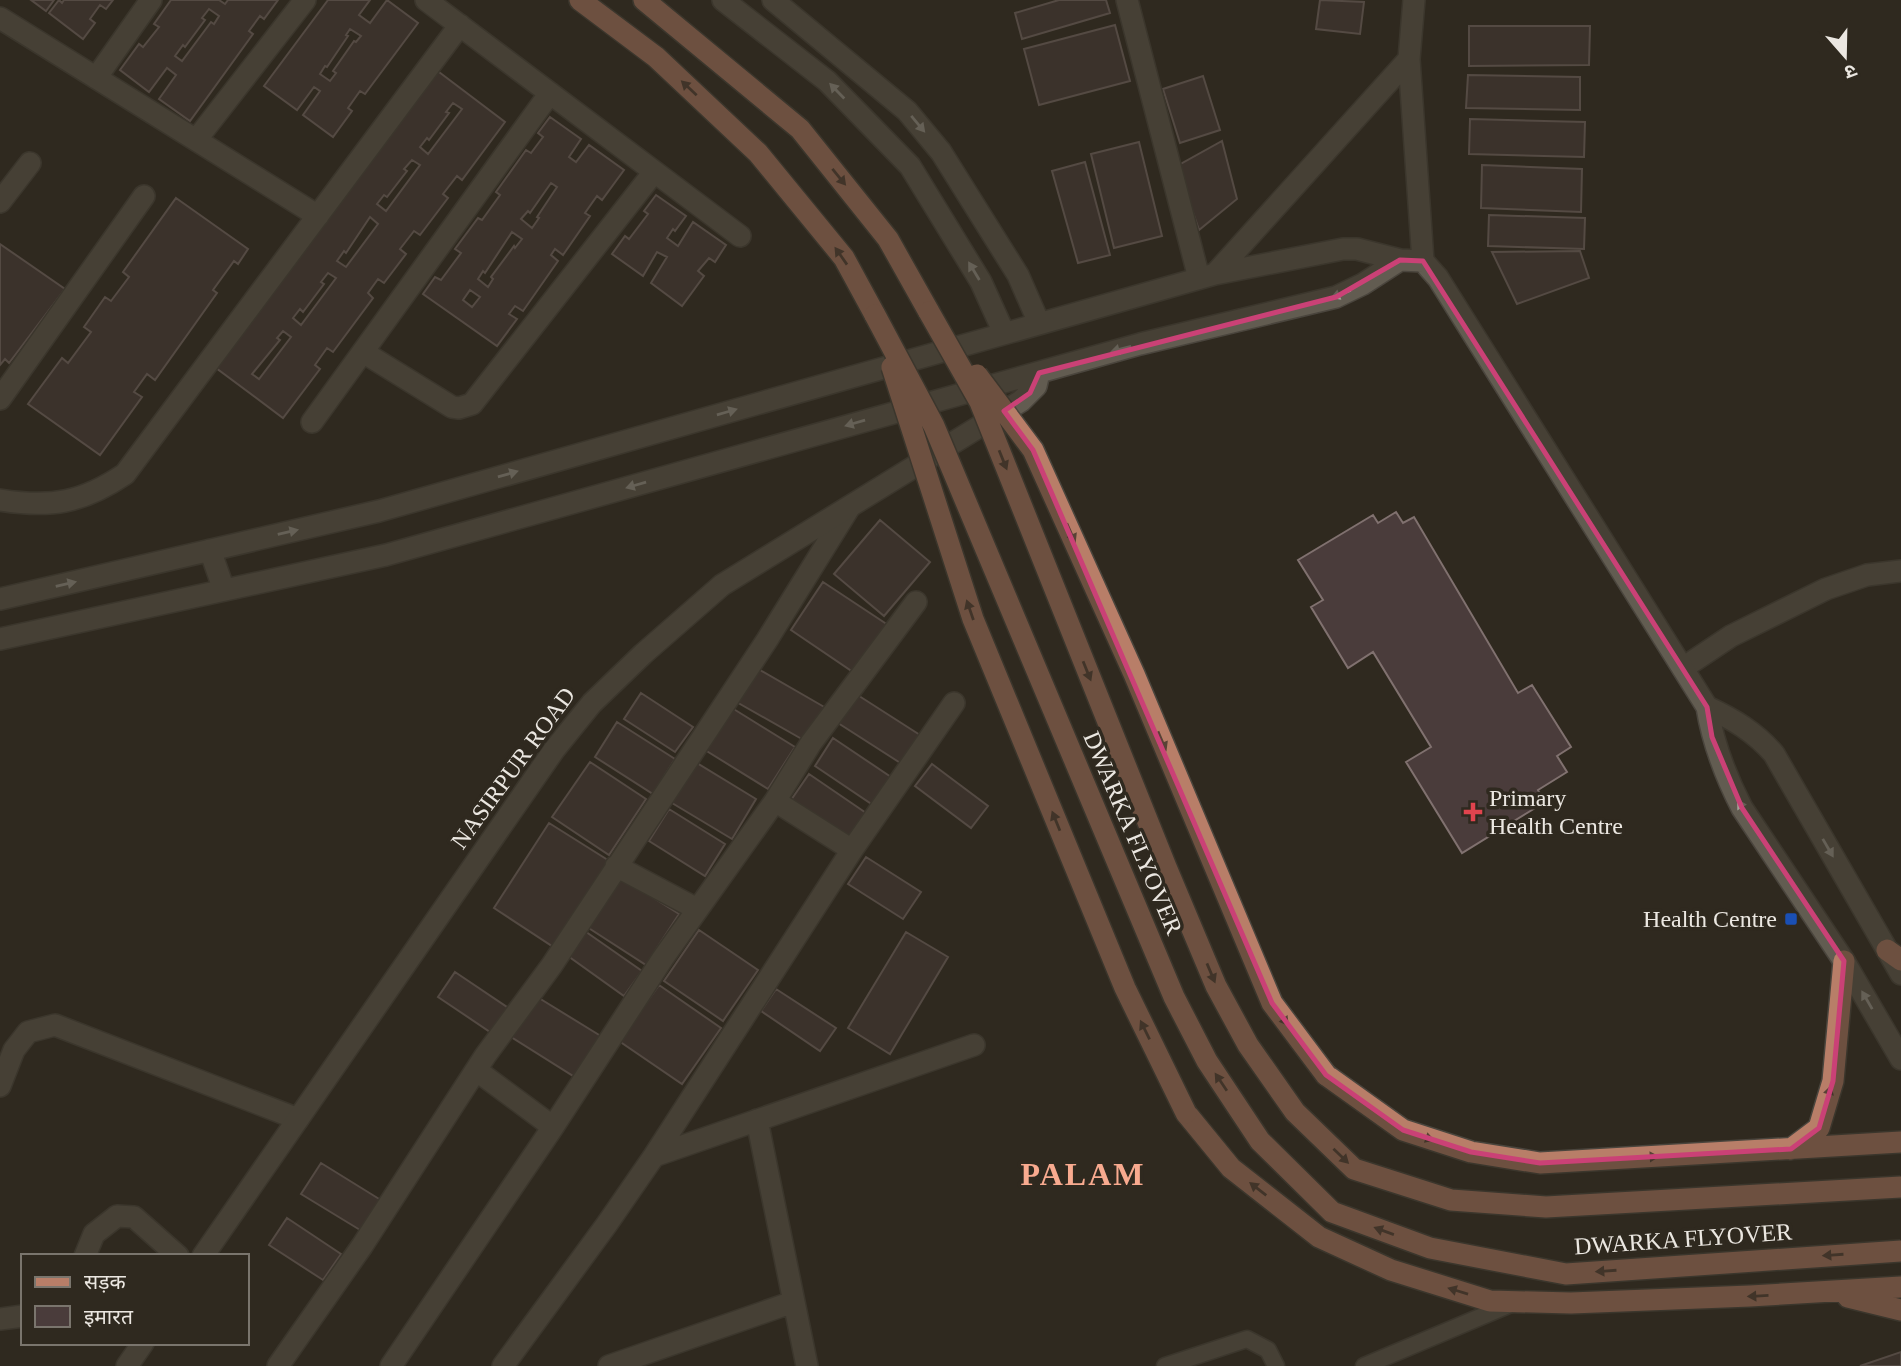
<svg xmlns="http://www.w3.org/2000/svg" width="1901" height="1366" font-family="'Times New Roman','Noto Sans Devanagari',serif">
<style>
.building{fill:#4a3c3b;stroke:#80716f;stroke-width:2;fill-rule:evenodd}
.lines{fill:none;stroke-linecap:round;stroke-linejoin:round}
.lane-casing{stroke:#4a453d;stroke-width:19}
.street-casing{stroke:#4a453d;stroke-width:24}
.secondary-casing{stroke:#4a453d;stroke-width:24}
.primary-casing{stroke:#4a453d;stroke-width:24}
.lane{stroke:#625c51;stroke-width:16}
.street{stroke:#625c51;stroke-width:21}
.secondary{stroke:#625c51;stroke-width:21}
.primary{stroke:#b87e68;stroke-width:21}
.primary-bridge-casing{stroke:#4a453d;stroke-width:24;stroke-linecap:butt}
.primary-bridge{stroke:#b87e68;stroke-width:21}
.oneway{fill:#584235}
.oneway2{fill:#a6a299}
.marked{fill:none;stroke:#ca4176;stroke-width:5;stroke-linejoin:round}
.health-dot{fill:#e0444e;stroke:#2f291f;stroke-width:2.5}
.transit-dot{fill:#1a4fb4;stroke:#2f291f;stroke-width:2.5}
.labels{text-anchor:middle;dominant-baseline:central;stroke-width:7;stroke-linejoin:round;paint-order:stroke}
.street-label{font-size:24px;fill:#ebe7e1;stroke:#2f291f}
.poi-label{font-size:24px;fill:#ebe7e1;stroke:#2f291f;text-anchor:start}
.district-label{font-size:32px;font-weight:bold;letter-spacing:2px;fill:#f8aa8f;stroke:#2f291f}
</style>
<rect width="100%" height="100%" fill="#2f291f"/>
<path class="building" d="M 31,0 L 54,0 L 46,11 Z
M 59,0 L 62,3 L 64,0 L 113,0 L 106,9 L 100,5 L 90,19 L 95,23 L 83,39 L 49,13 Z
M 171,0 L 219,0 L 225,4 L 228,0 L 278,0 L 264,19 L 260,16 L 249,31 L 253,34 L 190,121 L 159,99 L 176,75 L 167,68 L 149,92 L 120,70 L 139,44 L 143,47 L 159,27 L 154,24 ZM 209,9 L 219,16 L 214,24 L 211,22 L 182,61 L 175,56 L 183,45 L 185,47 L 205,20 L 202,18 Z
M 328,0 L 370,0 L 359,15 L 370,23 L 387,0 L 418,23 L 365,94 L 360,91 L 348,108 L 352,111 L 333,137 L 303,115 L 320,91 L 314,87 L 297,110 L 264,86 ZM 350,29 L 361,36 L 356,42 L 354,41 L 333,71 L 336,73 L 330,81 L 320,74 L 325,66 L 327,67 L 348,36 L 346,35 Z
M 1059,0 L 1106,0 L 1110,13 L 1022,39 L 1015,13 Z
M 1320,0 L 1364,2 L 1360,34 L 1316,29 Z
M 1115,25 L 1130,81 L 1039,105 L 1024,49 Z
M 1469,26 L 1590,26 L 1589,65 L 1469,66 Z
M 435,69 L 505,122 L 462,180 L 457,176 L 443,194 L 448,198 L 420,235 L 414,231 L 400,249 L 406,254 L 384,283 L 378,279 L 368,293 L 373,298 L 333,352 L 327,348 L 315,365 L 320,369 L 283,418 L 212,365 ZM 453,103 L 462,109 L 428,154 L 420,147 L 427,138 L 429,140 L 449,113 L 446,112 ZM 412,160 L 420,165 L 386,211 L 377,204 L 384,195 L 387,197 L 407,171 L 404,169 ZM 370,217 L 378,224 L 346,267 L 337,261 L 344,251 L 346,253 ZM 328,273 L 336,278 L 301,325 L 293,318 L 300,309 L 303,312 L 324,284 L 321,282 ZM 283,331 L 291,337 L 259,379 L 252,374 L 280,340 L 277,338 Z
M 1468,75 L 1580,77 L 1580,110 L 1466,108 Z
M 1203,76 L 1220,130 L 1180,143 L 1163,89 Z
M 550,117 L 581,139 L 569,157 L 576,162 L 589,145 L 624,170 L 602,200 L 597,196 L 585,213 L 590,216 L 563,255 L 555,249 L 551,255 L 558,261 L 523,311 L 515,306 L 509,314 L 517,319 L 497,346 L 423,294 L 435,277 L 441,280 L 461,253 L 455,249 L 478,218 L 482,220 L 500,195 L 496,192 L 526,150 L 531,153 L 543,137 L 538,133 ZM 551,183 L 557,187 L 537,217 L 539,218 L 532,228 L 521,219 L 528,211 L 530,213 ZM 512,232 L 522,239 L 515,248 L 514,246 L 491,277 L 493,279 L 488,287 L 478,279 L 483,271 L 485,273 ZM 470,290 L 480,297 L 472,307 L 463,300 Z
M 1470,119 L 1585,122 L 1584,157 L 1469,154 Z
M 1222,141 L 1237,199 L 1199,230 L 1177,166 Z
M 1139,142 L 1162,236 L 1114,248 L 1091,154 Z
M 1085,162 L 1110,255 L 1078,263 L 1052,171 Z
M 1482,165 L 1582,169 L 1581,212 L 1481,208 Z
M 656,195 L 686,216 L 675,231 L 673,229 L 667,238 L 678,246 L 693,222 L 726,245 L 715,262 L 709,258 L 698,271 L 704,276 L 682,306 L 651,283 L 667,257 L 657,252 L 643,276 L 612,254 L 625,236 L 629,239 L 648,214 L 644,211 Z
M 176,198 L 248,249 L 238,264 L 234,261 L 213,290 L 217,293 L 155,380 L 147,374 L 134,392 L 142,397 L 100,455 L 28,404 L 62,358 L 68,363 L 91,332 L 84,327 L 105,297 L 111,301 L 129,277 L 123,272 Z
M 1489,215 L 1585,218 L 1584,249 L 1488,246 Z
M 0,244 L 65,289 L 9,363 L 5,359 L 0,365 Z
M 1580,251 L 1589,278 L 1517,304 L 1492,252 Z
M 1396,512 L 1403,523 L 1414,517 L 1518,693 L 1532,685 L 1571,747 L 1557,756 L 1567,772 L 1538,790 L 1545,802 L 1462,853 L 1406,762 L 1431,747 L 1373,652 L 1348,668 L 1311,607 L 1323,600 L 1298,560 L 1373,515 L 1378,523 Z
M 880,520 L 930,562 L 884,616 L 834,574 Z
M 823,582 L 888,625 L 856,674 L 791,630 Z
M 753,666 L 826,708 L 807,742 L 733,700 Z
M 641,693 L 693,727 L 675,752 L 624,719 Z
M 856,694 L 920,735 L 902,764 L 838,723 Z
M 732,708 L 795,747 L 768,789 L 705,750 Z
M 617,722 L 675,759 L 653,794 L 595,757 Z
M 833,738 L 891,777 L 873,805 L 815,766 Z
M 692,760 L 756,799 L 732,839 L 667,800 Z
M 590,762 L 646,799 L 609,855 L 552,817 Z
M 932,764 L 988,806 L 971,828 L 915,786 Z
M 809,774 L 869,815 L 849,844 L 789,803 Z
M 669,809 L 725,844 L 705,876 L 649,841 Z
M 549,823 L 611,862 L 555,948 L 494,908 Z
M 866,857 L 921,892 L 903,919 L 848,884 Z
M 616,874 L 679,914 L 646,965 L 584,925 Z
M 579,927 L 642,971 L 624,996 L 561,951 Z
M 699,930 L 758,970 L 723,1021 L 664,981 Z
M 906,932 L 948,957 L 890,1054 L 848,1028 Z
M 455,972 L 513,1011 L 496,1036 L 438,997 Z
M 659,985 L 721,1028 L 682,1084 L 619,1041 Z
M 776,989 L 836,1028 L 820,1051 L 761,1011 Z
M 534,995 L 604,1038 L 578,1079 L 508,1035 Z
M 321,1163 L 384,1202 L 365,1233 L 301,1194 Z
M 287,1218 L 341,1254 L 323,1280 L 269,1245 Z
M 1901,1352 L 1901,1366 L 1860,1366 Z"/>
<g class="lines">
<g class="lane-casing">
<path id="lane" d="M 1165,1366 L 1247,1339 L 1268,1350 L 1276,1366
M 1364,1366 L 1511,1304"/>
</g>
<g class="street-casing">
<path id="street" d="M 426,0 L 740,236
M 1127,0 L 1199,278
M 0,18 L 318,216
M 96,78 L 151,0
M 196,140 L 305,0
M 0,202 L 30,163
M 363,352 L 452,407 L 459,408 L 472,404 L 654,172
M 0,399 L 144,196
M 312,422 L 550,93
M 0,500 C 51,508 82,503 125,474 L 460,25
M 1683,668 L 1731,636 L 1826,589 L 1867,575 L 1901,571
M 775,801 L 852,850
M 616,866 L 697,909
M 476,1070 L 553,1127
M 0,1086 L 14,1050 L 28,1032 L 55,1025 L 298,1119
M 757,1120 L 807,1366
M 654,1156 L 974,1045
M 85,1256 L 94,1234 L 117,1216 L 134,1217 L 178,1256
M 0,1319 L 23,1316
M 278,1366 L 362,1246 L 485,1056 L 552,965 L 767,640 L 849,508
M 391,1366 L 553,1127 L 663,958 L 775,801 L 811,743 L 916,602
M 503,1366 L 607,1224 L 654,1156 L 852,850 L 954,703
M 609,1366 L 793,1302"/>
</g>
<g class="secondary-casing">
<path id="secondary" d="M 723,0 L 827,81 L 910,166 L 981,282 L 1004,333
M 773,0 L 907,111 L 941,152 L 1018,275 L 1039,323
M 1414,0 L 1409,59 L 1423,261
M 1215,274 L 1409,59
M 210,550 L 224,590
M 0,599 L 379,511 L 1215,274 L 1343,249 L 1357,249 L 1400,260 L 1423,261 L 1438,278 L 1707,707 C 1713,744 1725,775 1742,808 L 1844,961 L 1901,1059
M 0,639 L 386,555 L 1140,344 L 1336,297 L 1363,284 L 1400,260
M 1707,707 C 1733,719 1755,732 1774,754 L 1901,974
M 203,1256 L 554,750 L 592,703 L 643,654 L 722,585 L 1021,401 L 1036,386 L 1039,373
M 127,1366 L 143,1343"/>
</g>
<g class="primary-casing">
<path id="primary" d="M 580,0 L 656,57 L 758,153 L 844,258 L 875,315
M 644,0 L 800,129 L 888,239 L 929,312
M 1887,950 L 1901,960
M 1326,1075 L 1403,1130 L 1471,1152 L 1540,1163 L 1901,1142
M 1186,1113 L 1231,1168 L 1319,1237 L 1391,1270 L 1490,1301 L 1571,1303 L 1750,1296 L 1901,1287
M 1791,1149 L 1819,1128 L 1833,1081 L 1844,961
M 1848,1297 L 1901,1310"/>
</g>
<use href="#lane" class="lane"/>
<use href="#street" class="street"/>
<use href="#secondary" class="secondary"/>
<use href="#primary" class="primary"/>
<g class="primary-bridge-casing">
<path id="primary-bridge" d="M 929,312 L 980,402 L 1166,867 L 1216,986 L 1248,1045 L 1295,1112 L 1354,1169 L 1451,1200 L 1546,1207 L 1901,1187
M 875,315 L 934,426 L 1174,997 L 1207,1061 L 1260,1141 L 1332,1212 L 1430,1248 L 1566,1274 L 1901,1251
M 892,367 L 973,619 L 1125,988 L 1186,1113
M 977,375 L 1033,450 L 1134,674 L 1272,1003 L 1326,1075"/>
</g>
<use href="#primary-bridge" class="primary-bridge"/>
</g>
<defs><path id="oneway-solid" d="M-6-.8H1V-3.2L6.5 0L1 3.2V.8H-6Z" transform="scale(1.75)"/></defs>
<g class="oneway">
<use href="#oneway-solid" transform="translate(689 88) rotate(-137)"/>
<use href="#oneway-solid" transform="translate(839 177) rotate(51)"/>
<use href="#oneway-solid" transform="translate(841 256) rotate(-125)"/>
<use href="#oneway-solid" transform="translate(1003 460) rotate(68)"/>
<use href="#oneway-solid" transform="translate(1071 533) rotate(66)"/>
<use href="#oneway-solid" transform="translate(970 610) rotate(-109)"/>
<use href="#oneway-solid" transform="translate(1087 671) rotate(68)"/>
<use href="#oneway-solid" transform="translate(1162 741) rotate(67)"/>
<use href="#oneway-solid" transform="translate(1056 821) rotate(-112)"/>
<use href="#oneway-solid" transform="translate(1211 973) rotate(67)"/>
<use href="#oneway-solid" transform="translate(1282 1017) rotate(53)"/>
<use href="#oneway-solid" transform="translate(1145 1030) rotate(-116)"/>
<use href="#oneway-solid" transform="translate(1221 1082) rotate(-124)"/>
<use href="#oneway-solid" transform="translate(1828 1096) rotate(-74)"/>
<use href="#oneway-solid" transform="translate(1424 1137) rotate(18)"/>
<use href="#oneway-solid" transform="translate(1341 1156) rotate(44)"/>
<use href="#oneway-solid" transform="translate(1648 1157) rotate(-3)"/>
<use href="#oneway-solid" transform="translate(1258 1189) rotate(-142)"/>
<use href="#oneway-solid" transform="translate(1384 1231) rotate(-160)"/>
<use href="#oneway-solid" transform="translate(1833 1255) rotate(176)"/>
<use href="#oneway-solid" transform="translate(1606 1271) rotate(176)"/>
<use href="#oneway-solid" transform="translate(1458 1291) rotate(-163)"/>
<use href="#oneway-solid" transform="translate(1758 1296) rotate(177)"/>
</g>
<g class="oneway2">
<use href="#oneway-solid" transform="translate(837 91) rotate(-134)"/>
<use href="#oneway-solid" transform="translate(918 124) rotate(50)"/>
<use href="#oneway-solid" transform="translate(974 271) rotate(-121)"/>
<use href="#oneway-solid" transform="translate(1341 294) rotate(159)"/>
<use href="#oneway-solid" transform="translate(1121 349) rotate(165)"/>
<use href="#oneway-solid" transform="translate(727 412) rotate(-16)"/>
<use href="#oneway-solid" transform="translate(855 423) rotate(164)"/>
<use href="#oneway-solid" transform="translate(508 474) rotate(-16)"/>
<use href="#oneway-solid" transform="translate(636 485) rotate(164)"/>
<use href="#oneway-solid" transform="translate(288 532) rotate(-13)"/>
<use href="#oneway-solid" transform="translate(66 584) rotate(-13)"/>
<use href="#oneway-solid" transform="translate(1743 809) rotate(-121)"/>
<use href="#oneway-solid" transform="translate(1828 848) rotate(60)"/>
<use href="#oneway-solid" transform="translate(1867 1000) rotate(-120)"/>
</g>
<path d="M0 0H1901V1366H0ZM 1400,260 L 1423,261 L 1707,707 L 1712,737 L 1742,808 L 1844,961 L 1833,1081 L 1819,1128 L 1791,1149 L 1540,1163 L 1471,1152 L 1403,1130 L 1326,1075 L 1272,1003 L 1033,450 L 1004,411 L 1030,393 L 1039,373 L 1336,297 Z" fill="#2f291f" fill-opacity=".55" fill-rule="evenodd"/>
<path class="marked" d="M 1400,260 L 1423,261 L 1707,707 L 1712,737 L 1742,808 L 1844,961 L 1833,1081 L 1819,1128 L 1791,1149 L 1540,1163 L 1471,1152 L 1403,1130 L 1326,1075 L 1272,1003 L 1033,450 L 1004,411 L 1030,393 L 1039,373 L 1336,297 Z"/>
<path class="health-dot" d="M1469.5 801.5h7v7h7v7h-7v7h-7v-7h-7v-7h7z"/>
<rect class="transit-dot" x="1784" y="912" width="14" height="14" rx="3.5"/>
<g class="labels">
<g class="street-label">
<text transform="translate(513 768) rotate(-54)">NASIRPUR ROAD</text>
<text transform="translate(1133 833) rotate(67)">DWARKA FLYOVER</text>
<text transform="translate(1683 1239) rotate(-4)">DWARKA FLYOVER</text>
</g>
<g class="poi-label">
<text x="1489" y="798">Primary<tspan x="1489" dy="28">Health Centre</tspan></text>
<text x="1777" y="919" text-anchor="end">Health Centre</text>
</g>
<g class="district-label">
<text x="1083" y="1174">PALAM</text>
</g>
</g>
<rect x="21" y="1254" width="228" height="91" fill="#2f291f" stroke="#7a756d" stroke-width="2"/>
<rect x="35" y="1277" width="35" height="10" fill="#b87e68" stroke="#7a756d" stroke-width="2"/>
<text x="84" y="1289" font-size="21" fill="#ebe7e1">सड़क</text>
<rect x="35" y="1306" width="35" height="21" fill="#4a3c3b" stroke="#7a756d" stroke-width="2"/>
<text x="84" y="1324" font-size="21" fill="#ebe7e1">इमारत</text>
<g transform="translate(1845 56) rotate(160)" stroke="#2f291f" stroke-width="5" paint-order="stroke">
<path d="M0-5L12 26L0 18L-12 26Z" fill="#ebe7e1"/>
<text y="-10" font-size="19" font-weight="bold" text-anchor="middle" fill="#ebe7e1">उ</text>
</g>
</svg>
